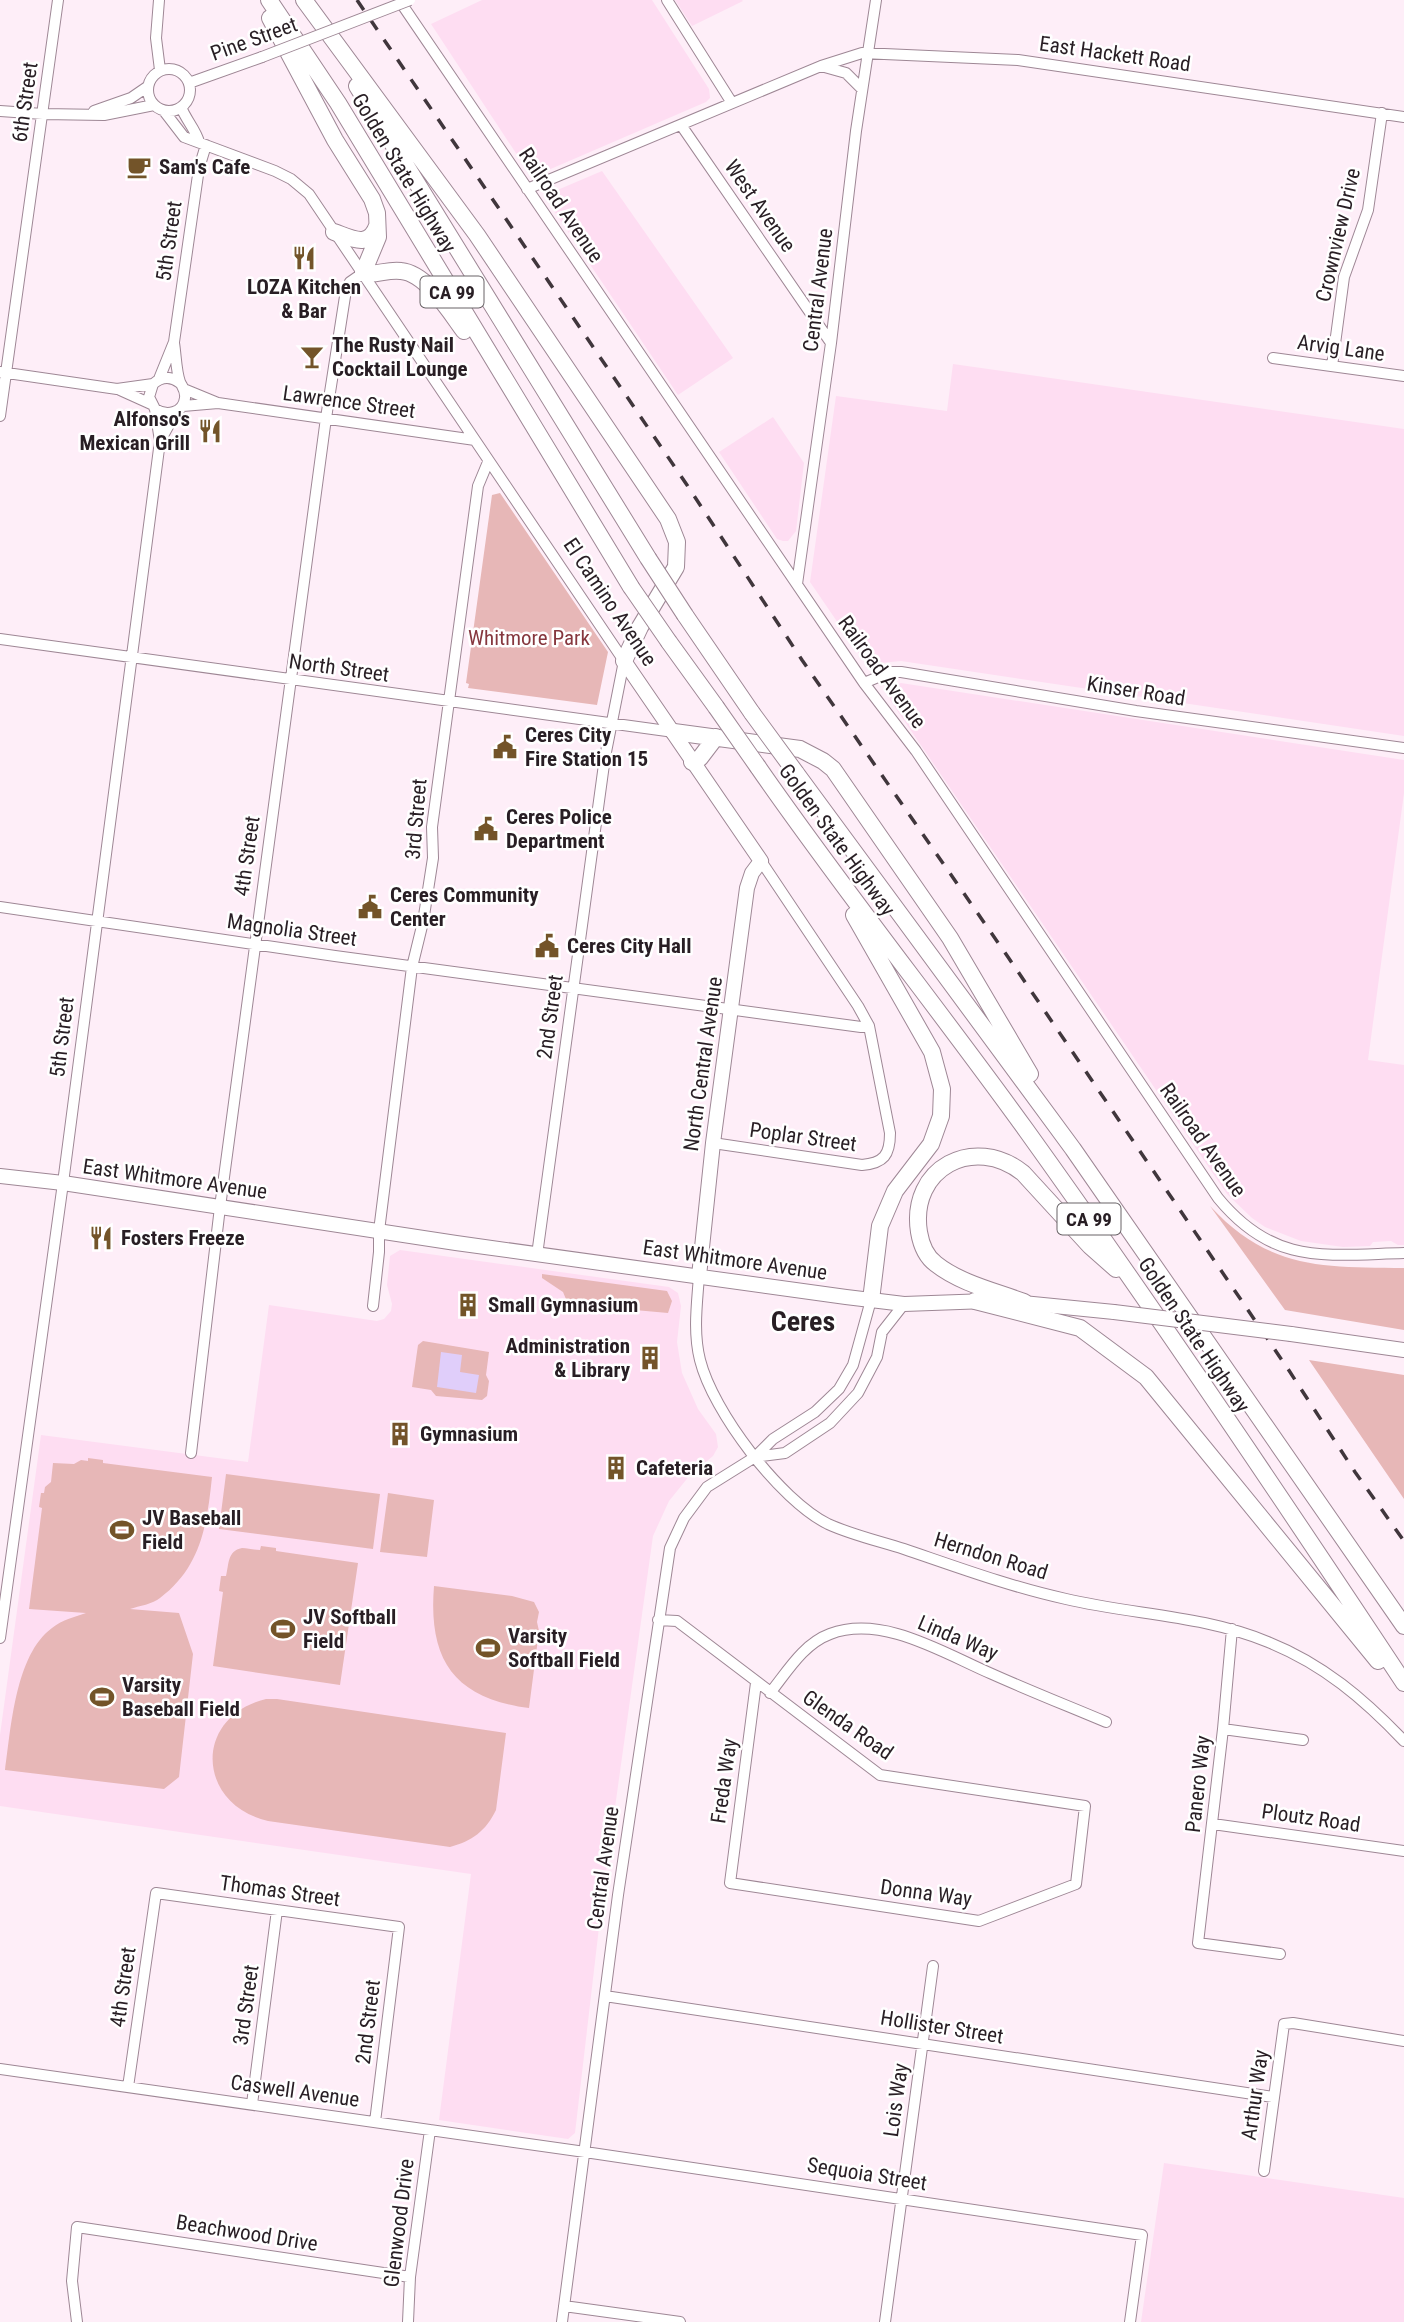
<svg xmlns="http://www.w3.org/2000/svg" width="1404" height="2322" font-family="'Roboto Condensed',sans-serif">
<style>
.built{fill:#feddf2}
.green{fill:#e7b7b7}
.water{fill:#e0cefa}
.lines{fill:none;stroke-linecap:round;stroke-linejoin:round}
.minor-casing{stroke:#9e8795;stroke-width:12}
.major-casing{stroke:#9e8795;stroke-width:16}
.highway-casing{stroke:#9e8795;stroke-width:18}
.minor{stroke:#fff;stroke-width:10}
.major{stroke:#fff;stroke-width:14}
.highway{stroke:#fff;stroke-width:16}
.rail{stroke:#40363c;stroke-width:3.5;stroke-dasharray:12 12;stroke-linecap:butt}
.minor-bridge-casing{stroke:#9e8795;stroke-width:12;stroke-linecap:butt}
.major-bridge-casing{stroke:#9e8795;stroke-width:16;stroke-linecap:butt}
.highway-bridge-casing{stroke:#9e8795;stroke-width:18;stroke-linecap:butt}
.minor-bridge{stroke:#fff;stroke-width:10}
.major-bridge{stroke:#fff;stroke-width:14}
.highway-bridge{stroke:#fff;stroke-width:16}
.labels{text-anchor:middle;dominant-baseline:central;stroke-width:5;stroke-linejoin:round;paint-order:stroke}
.shield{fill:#fff;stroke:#686266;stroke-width:2}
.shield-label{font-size:19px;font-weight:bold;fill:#281e24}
.street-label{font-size:21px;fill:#281e24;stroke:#fff}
.poi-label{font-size:21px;font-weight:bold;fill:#281e24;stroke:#fff;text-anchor:start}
.park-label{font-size:21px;fill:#86373e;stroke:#fff}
.district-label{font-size:28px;font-weight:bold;fill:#281e24;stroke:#fff}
</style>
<rect width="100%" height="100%" fill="#feeef8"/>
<path class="built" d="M 482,0 L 652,0 L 709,89 L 710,98 L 706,102 L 539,174 L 532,174 L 527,170 L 431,24 Z
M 675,0 L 742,0 L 743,1 L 692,26 Z
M 602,171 L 733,358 L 678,395 L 550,205 L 551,197 L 555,191 Z
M 953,364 L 1404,429 L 1404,736 L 901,661 L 870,664 L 862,658 L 810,582 L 836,396 L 947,411 Z
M 773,417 L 804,463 L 796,531 L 788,541 L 783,541 L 777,539 L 719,452 Z
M 901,683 L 1404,760 L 1404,793 L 1368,1060 L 1404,1065 L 1404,1245 L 1398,1245 L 1391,1241 L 1373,1242 L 1370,1246 L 1343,1247 L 1301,1241 L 1265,1227 L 1252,1218 L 1227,1194 L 890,700 L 891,687 Z
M 400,1250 L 669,1287 L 678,1293 L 681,1306 L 677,1342 L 682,1373 L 698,1409 L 716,1434 L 718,1447 L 713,1456 L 690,1475 L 669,1501 L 653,1536 L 603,1893 L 575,2133 L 568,2139 L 439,2120 L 471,1874 L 0,1806 L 0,1735 L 41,1435 L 248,1462 L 269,1305 L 377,1321 L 384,1319 L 391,1311 L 392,1304 L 387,1285 L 390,1256 Z
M 1164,2163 L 1404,2198 L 1404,2322 L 1141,2322 Z"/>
<path class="green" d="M 500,493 L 608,652 L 597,705 L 468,688 L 469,684 L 466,683 L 492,495 Z
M 1210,1206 C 1269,1270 1323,1267 1404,1268 L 1404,1330 L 1285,1310 Z
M 542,1274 L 667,1291 L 672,1301 L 668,1313 L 568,1304 L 563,1292 L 542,1278 Z
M 423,1341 L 489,1352 L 486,1375 L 489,1381 L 487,1396 L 482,1400 L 436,1396 L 431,1390 L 412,1387 L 418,1345 Z
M 1309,1360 L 1404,1375 L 1404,1499 Z
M 88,1458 L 103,1460 L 103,1463 L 212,1477 C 207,1525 201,1567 160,1598 C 153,1604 139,1606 130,1609 L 179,1613 L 193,1654 L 179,1777 L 164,1789 L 5,1770 C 11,1729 15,1655 52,1628 C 62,1620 74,1617 86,1613 L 29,1609 L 42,1508 L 39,1507 L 41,1493 L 44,1493 L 45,1487 L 51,1482 L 53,1463 L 74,1464 L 81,1460 L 88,1461 Z
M 226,1474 L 380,1494 L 373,1549 L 219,1529 Z
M 388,1493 L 434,1500 L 427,1557 L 380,1552 Z
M 261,1546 L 276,1548 L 276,1551 L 358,1563 L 340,1685 L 213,1666 L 223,1592 L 219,1591 L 221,1576 L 226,1576 C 229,1565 227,1551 242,1548 C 248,1548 253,1550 260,1550 Z
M 434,1586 L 512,1596 L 534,1602 L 539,1612 L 537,1622 L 539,1631 L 529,1708 C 454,1698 428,1660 434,1586 Z
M 266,1699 L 277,1699 L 506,1733 L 496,1810 C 486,1831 472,1841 450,1847 L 268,1821 C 196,1804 193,1717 266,1699 Z"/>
<path class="water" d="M 441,1352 L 462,1355 L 460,1372 L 479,1375 L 476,1393 L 437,1387 Z"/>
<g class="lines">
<g class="minor-casing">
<path id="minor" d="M 159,0 L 156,38 L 160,70
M 399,0 L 864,683 L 916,751 L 1218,1198 C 1274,1266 1325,1255 1404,1253
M 667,0 L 732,103
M 821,66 L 846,73 L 862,89
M148 90a21 21 0 1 1 42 0a21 21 0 1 1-42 0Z
M 189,83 L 262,57
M 181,107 C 186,120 196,130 199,142
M 0,111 L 43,114 L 104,115 L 154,105
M 94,111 L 131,98 L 147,87
M 164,111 L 184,137 L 275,171 L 291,179 L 309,194 L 624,661 L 605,757 L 537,1255
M 681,125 L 831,343
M 527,189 L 821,66 L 862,53 L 1018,60 L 1404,117
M 174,343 C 176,355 176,371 180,382 C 183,388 186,391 185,398 C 183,414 166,416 155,409 L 149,397 L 153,384 C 162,376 171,376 180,383
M 1273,358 L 1404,376
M 1332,366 L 1344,277 L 1368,210 L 1382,113
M 0,372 L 117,389 L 153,384
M 159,379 L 174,342 L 199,168 L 206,145
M 184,389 L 218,403
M 120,390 L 151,404
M 183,406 L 218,403 L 475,440
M 0,416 L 58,0
M 160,441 L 176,412
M 797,584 L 831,343 L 856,131 L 876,0
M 0,639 L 674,732
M 864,683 L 890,672 L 901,672 L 1136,711 L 1404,748
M 0,907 L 335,956 L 861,1027 L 869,1026
M 713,1143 L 862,1165 C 884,1163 890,1155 890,1133 L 869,1026 L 858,1006 L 761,861
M 699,1276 C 697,1304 693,1332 700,1360 C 713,1412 780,1500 828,1524 C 852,1535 879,1541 904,1549 C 957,1567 1011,1587 1066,1599 C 1134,1615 1203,1615 1268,1642 C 1323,1664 1364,1699 1404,1741
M 373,1306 L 379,1252 L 379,1231 L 412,967 L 423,922 L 433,858 L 432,827 L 478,486 L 488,462
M 191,1453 L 220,1207 L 326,418 L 346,290 L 350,282 L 363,273
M 755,1457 L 785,1453 L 830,1423 L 858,1393 L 877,1357 L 882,1332 L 904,1304
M 658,1620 L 677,1621 L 880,1775 L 1085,1806 L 1076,1884 L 979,1921 L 730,1883 L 756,1683
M 1232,1629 L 1223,1729 L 1198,1943 L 1280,1954
M 0,1638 L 63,1183 L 160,441 L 155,409
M 770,1693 C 787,1672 803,1644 830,1634 C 883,1614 945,1654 992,1674 C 1030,1691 1068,1706 1106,1722
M 1223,1729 L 1303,1740
M 1213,1824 L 1404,1851
M 605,1996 L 1273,2097
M 0,2069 L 585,2152 L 1142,2235 L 1130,2322
M 128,2087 L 156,1893 L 399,1927 L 375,2122
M 252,2104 L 277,1910
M 1264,2171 L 1284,2024 L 1293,2023 L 1404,2041
M 564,2306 L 680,2322
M 77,2322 L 72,2281 L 77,2227 L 410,2277
M 408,2322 L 410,2277 L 430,2130
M 562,2322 L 618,1895 L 670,1548 L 684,1518 L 707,1487 L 755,1457 L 773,1439 L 815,1412 L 839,1389 L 853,1365 L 871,1300
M 885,2322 L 933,1966"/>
</g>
<g class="major-casing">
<path id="major" d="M 624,661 L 761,861 L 752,873 L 747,888 L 713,1143 L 699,1276
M 0,1176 L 63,1183 L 456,1243 L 846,1297 L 904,1304 L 987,1301
M 1014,1302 L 1114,1312
M 1291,1334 L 1404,1350"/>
</g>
<g class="highway-casing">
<path id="highway" d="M 269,0 L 338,103 L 631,587
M 304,0 L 477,235 L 668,519 L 677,542 L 676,567 L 640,627 L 624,661
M 270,18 L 335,140 L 372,199 L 377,213 L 378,237 L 363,273 C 376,276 387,269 401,271 C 426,273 450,312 464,331
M 357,86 L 648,558
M 334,232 C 351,238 369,249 377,226
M 685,615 L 752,713
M 669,642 L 716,707
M 674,732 L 800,749 L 823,761 L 833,769 L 950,938 L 1030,1074
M 692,762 L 700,758 L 716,737
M 758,767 C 844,891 938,1008 1026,1130 C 1156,1311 1281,1497 1404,1683
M 796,773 L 1073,1149 L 1404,1626
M 854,915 L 932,1052 L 942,1089 L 941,1116 L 931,1144 L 895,1191 L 880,1226 L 871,1300
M 975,1301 L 1080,1328 L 1146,1377 L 1378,1661
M 1024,1302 C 994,1291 960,1283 936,1264 C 925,1256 921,1244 919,1232 C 909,1168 974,1134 1023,1173 L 1090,1246 L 1116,1269"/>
</g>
<use href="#minor" class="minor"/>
<use href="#major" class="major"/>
<use href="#highway" class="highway"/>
<path class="rail" d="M 357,0 L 687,485 L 802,660 L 1008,957 L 1288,1369 L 1355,1472 L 1404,1541"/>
<g class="minor-bridge-casing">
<path id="minor-bridge" d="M 262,57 L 410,0"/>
</g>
<g class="major-bridge-casing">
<path id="major-bridge" d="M 1114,1312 L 1291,1334"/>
</g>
<g class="highway-bridge-casing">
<path id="highway-bridge" d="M 648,558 L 685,615
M 631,587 L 669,642
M 716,707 L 758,767
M 752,713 L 796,773"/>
</g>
<use href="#minor-bridge" class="minor-bridge"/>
<use href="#major-bridge" class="major-bridge"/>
<use href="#highway-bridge" class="highway-bridge"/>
</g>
<defs>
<g id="cafe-bare" transform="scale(1.89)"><path d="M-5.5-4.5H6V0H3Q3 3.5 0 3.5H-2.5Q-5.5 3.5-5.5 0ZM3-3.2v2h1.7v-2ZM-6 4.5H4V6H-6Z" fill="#735429" stroke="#fff" stroke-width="2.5" paint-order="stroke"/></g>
<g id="restaurant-bare" transform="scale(1.89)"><path d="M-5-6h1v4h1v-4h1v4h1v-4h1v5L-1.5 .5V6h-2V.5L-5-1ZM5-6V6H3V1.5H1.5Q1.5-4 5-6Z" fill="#735429" stroke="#fff" stroke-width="2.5" paint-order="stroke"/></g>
<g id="bar-bare" transform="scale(1.89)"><path d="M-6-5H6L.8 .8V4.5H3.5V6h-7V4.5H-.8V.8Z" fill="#735429" stroke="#fff" stroke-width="2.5" paint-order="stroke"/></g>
<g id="civic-bare" transform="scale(1.89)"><path d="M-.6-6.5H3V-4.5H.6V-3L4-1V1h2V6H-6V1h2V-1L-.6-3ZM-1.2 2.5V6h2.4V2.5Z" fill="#735429" stroke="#fff" stroke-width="2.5" paint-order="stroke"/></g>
<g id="building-bare" transform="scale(1.89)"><path d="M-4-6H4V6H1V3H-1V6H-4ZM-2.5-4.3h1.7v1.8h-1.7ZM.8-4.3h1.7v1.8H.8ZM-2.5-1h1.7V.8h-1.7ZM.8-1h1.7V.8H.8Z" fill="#735429" stroke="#fff" stroke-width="2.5" paint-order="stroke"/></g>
<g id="stadium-bare" transform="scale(1.89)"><path d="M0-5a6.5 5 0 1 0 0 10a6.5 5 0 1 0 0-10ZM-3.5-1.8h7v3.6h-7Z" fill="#735429" stroke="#fff" stroke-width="2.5" paint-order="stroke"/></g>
</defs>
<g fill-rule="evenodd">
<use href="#cafe-bare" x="139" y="167"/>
<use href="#restaurant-bare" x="304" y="258"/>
<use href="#bar-bare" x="312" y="357"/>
<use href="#restaurant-bare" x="210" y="431"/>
<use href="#civic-bare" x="505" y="747"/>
<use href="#civic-bare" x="486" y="829"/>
<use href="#civic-bare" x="370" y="907"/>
<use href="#civic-bare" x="547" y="946"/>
<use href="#restaurant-bare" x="101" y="1238"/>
<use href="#building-bare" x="468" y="1305"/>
<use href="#building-bare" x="650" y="1358"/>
<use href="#building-bare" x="400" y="1434"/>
<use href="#building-bare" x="616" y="1468"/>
<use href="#stadium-bare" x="122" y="1530"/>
<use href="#stadium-bare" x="283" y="1629"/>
<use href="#stadium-bare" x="488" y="1648"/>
<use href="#stadium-bare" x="102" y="1697"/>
</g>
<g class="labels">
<g class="shield">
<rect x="420.5" y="276.5" width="63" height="31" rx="5"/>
<rect x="1057.5" y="1203.5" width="63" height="31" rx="5"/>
</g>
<g class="shield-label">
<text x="452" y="292">CA 99</text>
<text x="1089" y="1219">CA 99</text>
</g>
<g class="street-label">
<text transform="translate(254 39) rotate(-20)">Pine Street</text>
<text transform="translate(1115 54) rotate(8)">East Hackett Road</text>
<text transform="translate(25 102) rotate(-82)">6th Street</text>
<text transform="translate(404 173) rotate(59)">Golden State Highway</text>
<text transform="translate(561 205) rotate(56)">Railroad Avenue</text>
<text transform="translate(760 206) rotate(55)">West Avenue</text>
<text transform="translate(1338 235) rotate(-77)">Crownview Drive</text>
<text transform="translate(169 241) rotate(-82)">5th Street</text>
<text transform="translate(818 290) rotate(-83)">Central Avenue</text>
<text transform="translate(1341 348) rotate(8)">Arvig Lane</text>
<text transform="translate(349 402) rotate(8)">Lawrence Street</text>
<text transform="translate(610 602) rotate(56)">El Camino Avenue</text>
<text transform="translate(339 668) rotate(8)">North Street</text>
<text transform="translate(882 672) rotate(54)">Railroad Avenue</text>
<text transform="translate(1136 691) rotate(9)">Kinser Road</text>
<text transform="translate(416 819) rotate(-85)">3rd Street</text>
<text transform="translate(837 840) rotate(54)">Golden State Highway</text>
<text transform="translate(247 856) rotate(-82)">4th Street</text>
<text transform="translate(292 930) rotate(8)">Magnolia Street</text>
<text transform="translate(550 1017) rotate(-82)">2nd Street</text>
<text transform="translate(62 1037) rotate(-83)">5th Street</text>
<text transform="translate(703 1064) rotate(-82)">North Central Avenue</text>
<text transform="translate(803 1137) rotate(8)">Poplar Street</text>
<text transform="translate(1203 1140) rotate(55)">Railroad Avenue</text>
<text transform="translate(175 1179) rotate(8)">East Whitmore Avenue</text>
<text transform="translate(735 1260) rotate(8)">East Whitmore Avenue</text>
<text transform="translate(1194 1335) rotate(56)">Golden State Highway</text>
<text transform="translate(991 1556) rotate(17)">Herndon Road</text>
<text transform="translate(958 1638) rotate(23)">Linda Way</text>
<text transform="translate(848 1725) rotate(35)">Glenda Road</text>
<text transform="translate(724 1781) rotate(-82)">Freda Way</text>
<text transform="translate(1198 1784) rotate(-84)">Panero Way</text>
<text transform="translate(1311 1818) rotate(8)">Ploutz Road</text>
<text transform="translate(603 1868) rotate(-82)">Central Avenue</text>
<text transform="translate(280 1891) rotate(8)">Thomas Street</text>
<text transform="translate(926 1893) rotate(8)">Donna Way</text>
<text transform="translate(123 1987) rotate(-82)">4th Street</text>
<text transform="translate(246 2005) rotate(-82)">3rd Street</text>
<text transform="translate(368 2022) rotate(-83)">2nd Street</text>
<text transform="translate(942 2027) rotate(9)">Hollister Street</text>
<text transform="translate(295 2091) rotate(8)">Caswell Avenue</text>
<text transform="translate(1255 2095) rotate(-82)">Arthur Way</text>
<text transform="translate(896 2100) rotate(-82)">Lois Way</text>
<text transform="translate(867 2174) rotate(9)">Sequoia Street</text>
<text transform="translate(399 2223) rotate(-83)">Glenwood Drive</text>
<text transform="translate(247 2233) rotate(9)">Beachwood Drive</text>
</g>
<g class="poi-label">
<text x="159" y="167">Sam's Cafe</text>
<text x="304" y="287" text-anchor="middle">LOZA Kitchen<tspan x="304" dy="24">&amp; Bar</tspan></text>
<text x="332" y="345">The Rusty Nail<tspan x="332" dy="24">Cocktail Lounge</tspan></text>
<text x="190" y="419" text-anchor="end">Alfonso's<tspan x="190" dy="24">Mexican Grill</tspan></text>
<text x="525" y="735">Ceres City<tspan x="525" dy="24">Fire Station 15</tspan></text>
<text x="506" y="817">Ceres Police<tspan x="506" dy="24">Department</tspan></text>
<text x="390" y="895">Ceres Community<tspan x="390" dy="24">Center</tspan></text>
<text x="567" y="946">Ceres City Hall</text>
<text x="121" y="1238">Fosters Freeze</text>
<text x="488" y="1305">Small Gymnasium</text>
<text x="630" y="1346" text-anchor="end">Administration<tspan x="630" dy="24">&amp; Library</tspan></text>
<text x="420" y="1434">Gymnasium</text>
<text x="636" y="1468">Cafeteria</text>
<text x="142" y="1518">JV Baseball<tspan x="142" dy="24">Field</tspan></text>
<text x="303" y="1617">JV Softball<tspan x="303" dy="24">Field</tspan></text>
<text x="508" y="1636">Varsity<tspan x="508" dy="24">Softball Field</tspan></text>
<text x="122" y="1685">Varsity<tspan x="122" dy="24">Baseball Field</tspan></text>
</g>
<g class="park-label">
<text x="529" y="638">Whitmore Park</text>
</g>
<g class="district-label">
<text x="803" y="1321">Ceres</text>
</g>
</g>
</svg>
